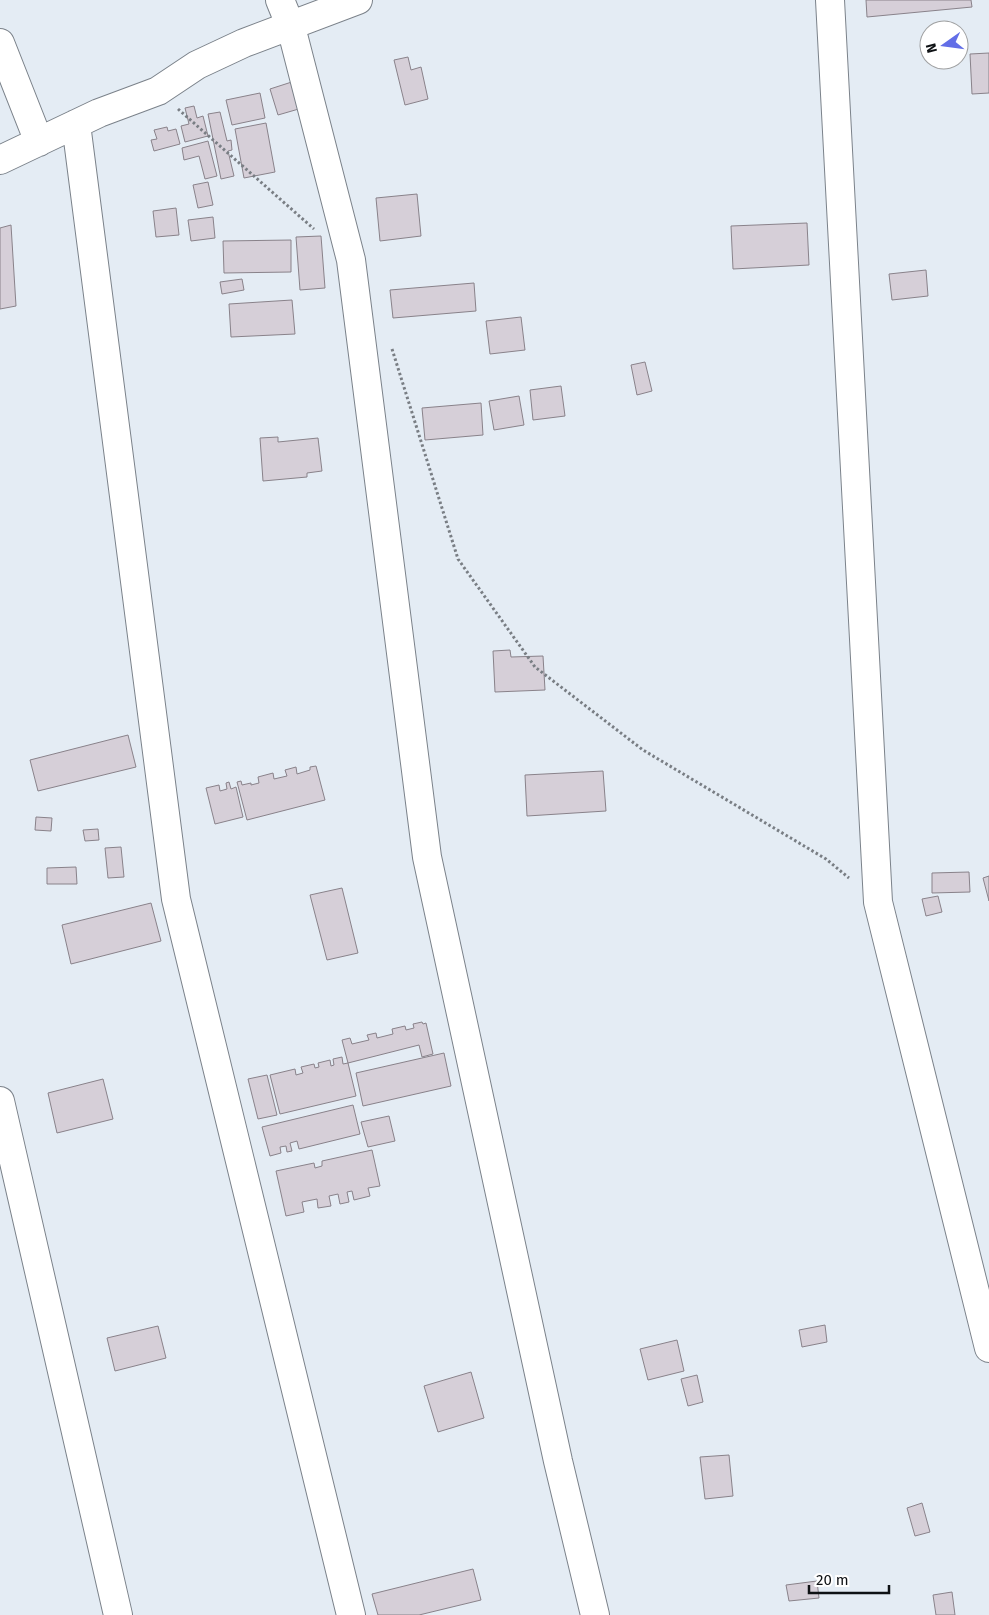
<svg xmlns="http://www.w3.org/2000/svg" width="989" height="1615" font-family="'Fira Sans',sans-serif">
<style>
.building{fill:#d6cfd8;stroke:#89828a}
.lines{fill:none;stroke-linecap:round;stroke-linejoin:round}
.minor-casing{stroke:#7b828a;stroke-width:30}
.path{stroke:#797e84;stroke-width:3;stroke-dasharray:2.5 2.5;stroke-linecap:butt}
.minor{stroke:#fff;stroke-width:28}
</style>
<rect width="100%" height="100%" fill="#e4ecf4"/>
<path class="building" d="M 866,0 L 971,0 L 972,7 L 867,17 Z
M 989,53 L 989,93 L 972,94 L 970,54 Z
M 408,57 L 411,70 L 421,67 L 428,99 L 405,105 L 394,60 Z
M 301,79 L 309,106 L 278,115 L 270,89 Z
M 260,93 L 265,118 L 232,125 L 226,100 Z
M 194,106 L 197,118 L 203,116 L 208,136 L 185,142 L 181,126 L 189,124 L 185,108 Z
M 220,112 L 227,141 L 231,140 L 232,150 L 228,151 L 234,176 L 221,179 L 208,114 Z
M 266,123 L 275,172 L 244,178 L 235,129 Z
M 167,127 L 168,131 L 176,129 L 180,144 L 154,151 L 151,140 L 157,139 L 154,130 Z
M 208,141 L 217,176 L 205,179 L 199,156 L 184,160 L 182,148 Z
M 208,182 L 213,205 L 198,208 L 193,185 Z
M 417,194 L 421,236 L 380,241 L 376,198 Z
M 176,208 L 179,235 L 156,237 L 153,211 Z
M 213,217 L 215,238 L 191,241 L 188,220 Z
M 807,223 L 809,265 L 733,269 L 731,226 Z
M 11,225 L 16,306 L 0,309 L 0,228 Z
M 321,236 L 325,288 L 300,290 L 296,237 Z
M 291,240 L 291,272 L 224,273 L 223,241 Z
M 926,270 L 928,296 L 892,300 L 889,274 Z
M 242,279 L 244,290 L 222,294 L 220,282 Z
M 474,283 L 476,311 L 393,318 L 390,290 Z
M 292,300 L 295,334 L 231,337 L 229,304 Z
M 521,317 L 525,350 L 490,354 L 486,321 Z
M 645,362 L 652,391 L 637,395 L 631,365 Z
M 561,386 L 565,416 L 533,420 L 530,390 Z
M 519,396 L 524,425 L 494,430 L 489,401 Z
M 481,403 L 483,435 L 425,440 L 422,408 Z
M 278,437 L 278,442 L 318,438 L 322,471 L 307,473 L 307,477 L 263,481 L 260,438 Z
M 510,650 L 511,657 L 543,656 L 545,690 L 495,692 L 493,651 Z
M 128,735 L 136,767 L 38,791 L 30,760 Z
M 316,766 L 325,800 L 247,820 L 237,782 L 241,781 L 242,785 L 251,783 L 251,785 L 259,783 L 258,777 L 273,773 L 274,779 L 287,776 L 285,770 L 296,767 L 297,774 L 310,770 L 310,767 Z
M 603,771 L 606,811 L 527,816 L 525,775 Z
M 229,782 L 231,789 L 236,787 L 243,817 L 215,824 L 206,788 L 219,785 L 220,791 L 227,789 L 226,783 Z
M 36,817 L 52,818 L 51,831 L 35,830 Z
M 98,829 L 99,840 L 85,841 L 83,830 Z
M 121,847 L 124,877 L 108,878 L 105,848 Z
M 76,867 L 77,884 L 47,884 L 47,868 Z
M 969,872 L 970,892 L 932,893 L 932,873 Z
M 989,876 L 989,901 L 983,878 Z
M 342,888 L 358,953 L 327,960 L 310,895 Z
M 938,896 L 942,912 L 926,916 L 922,899 Z
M 151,903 L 161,941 L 71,964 L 62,925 Z
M 422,1022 L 423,1024 L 426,1023 L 433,1054 L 422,1057 L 419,1045 L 348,1063 L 342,1040 L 350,1038 L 352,1044 L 369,1040 L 367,1035 L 376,1033 L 377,1038 L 393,1034 L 392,1029 L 405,1026 L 406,1030 L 414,1028 L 413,1024 Z
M 444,1053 L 451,1086 L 363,1106 L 356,1073 Z
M 342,1057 L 343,1064 L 348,1063 L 356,1096 L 280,1114 L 270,1075 L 295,1069 L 296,1075 L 303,1073 L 301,1067 L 314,1064 L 315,1068 L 319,1067 L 318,1063 L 330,1060 L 331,1066 L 334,1065 L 333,1059 Z
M 267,1075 L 277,1115 L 258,1119 L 248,1079 Z
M 103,1079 L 113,1119 L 57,1133 L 48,1093 Z
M 353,1105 L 360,1134 L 299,1149 L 297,1141 L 290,1143 L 292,1151 L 287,1152 L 286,1146 L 280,1147 L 281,1153 L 270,1156 L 262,1127 Z
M 389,1116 L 395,1141 L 368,1147 L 361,1122 Z
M 372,1150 L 380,1186 L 368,1188 L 370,1196 L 354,1200 L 352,1191 L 347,1192 L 349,1202 L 340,1204 L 338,1194 L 329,1196 L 331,1206 L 318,1208 L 317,1199 L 302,1202 L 304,1212 L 286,1216 L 276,1171 L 314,1163 L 315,1168 L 322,1166 L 322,1161 Z
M 825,1325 L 827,1342 L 802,1347 L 799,1330 Z
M 158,1326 L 166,1358 L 115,1371 L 107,1338 Z
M 677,1340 L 684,1371 L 648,1380 L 640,1349 Z
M 471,1372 L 484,1418 L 438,1432 L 424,1386 Z
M 697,1375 L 703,1402 L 688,1406 L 681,1379 Z
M 729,1455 L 733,1496 L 705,1499 L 700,1457 Z
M 922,1503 L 930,1532 L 915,1536 L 907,1508 Z
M 473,1569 L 481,1600 L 419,1615 L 378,1615 L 372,1594 Z
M 817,1581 L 819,1598 L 789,1601 L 786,1585 Z
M 952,1592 L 955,1615 L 936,1615 L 933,1595 Z"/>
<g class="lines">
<g class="minor-casing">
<path id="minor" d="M 280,0 L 291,27 L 351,260 L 427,857 L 558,1461 L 595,1615
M 830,0 L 878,902 L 989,1348
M 0,43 L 39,142
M 76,124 L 176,899 L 351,1615
M 0,160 L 99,113 L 158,91 L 197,65 L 244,43 L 358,0
M 0,1101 L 118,1615"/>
</g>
<path class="path" d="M 178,109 L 314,229
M 392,349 L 458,559 L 535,667 L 643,750 L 826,859 L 849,878"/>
<use href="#minor" class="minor"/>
</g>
<g transform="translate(944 45) rotate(256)"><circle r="24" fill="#ffffff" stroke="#9fa0a1"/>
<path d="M0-4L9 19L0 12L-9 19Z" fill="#626ee7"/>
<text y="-8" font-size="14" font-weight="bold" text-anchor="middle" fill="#0e1114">N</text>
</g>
<path d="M809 1585v8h80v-8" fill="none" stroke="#0e1114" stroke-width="2.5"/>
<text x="816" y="1585" font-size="15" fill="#0e1114" stroke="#ffffff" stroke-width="4" paint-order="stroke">20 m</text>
</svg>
